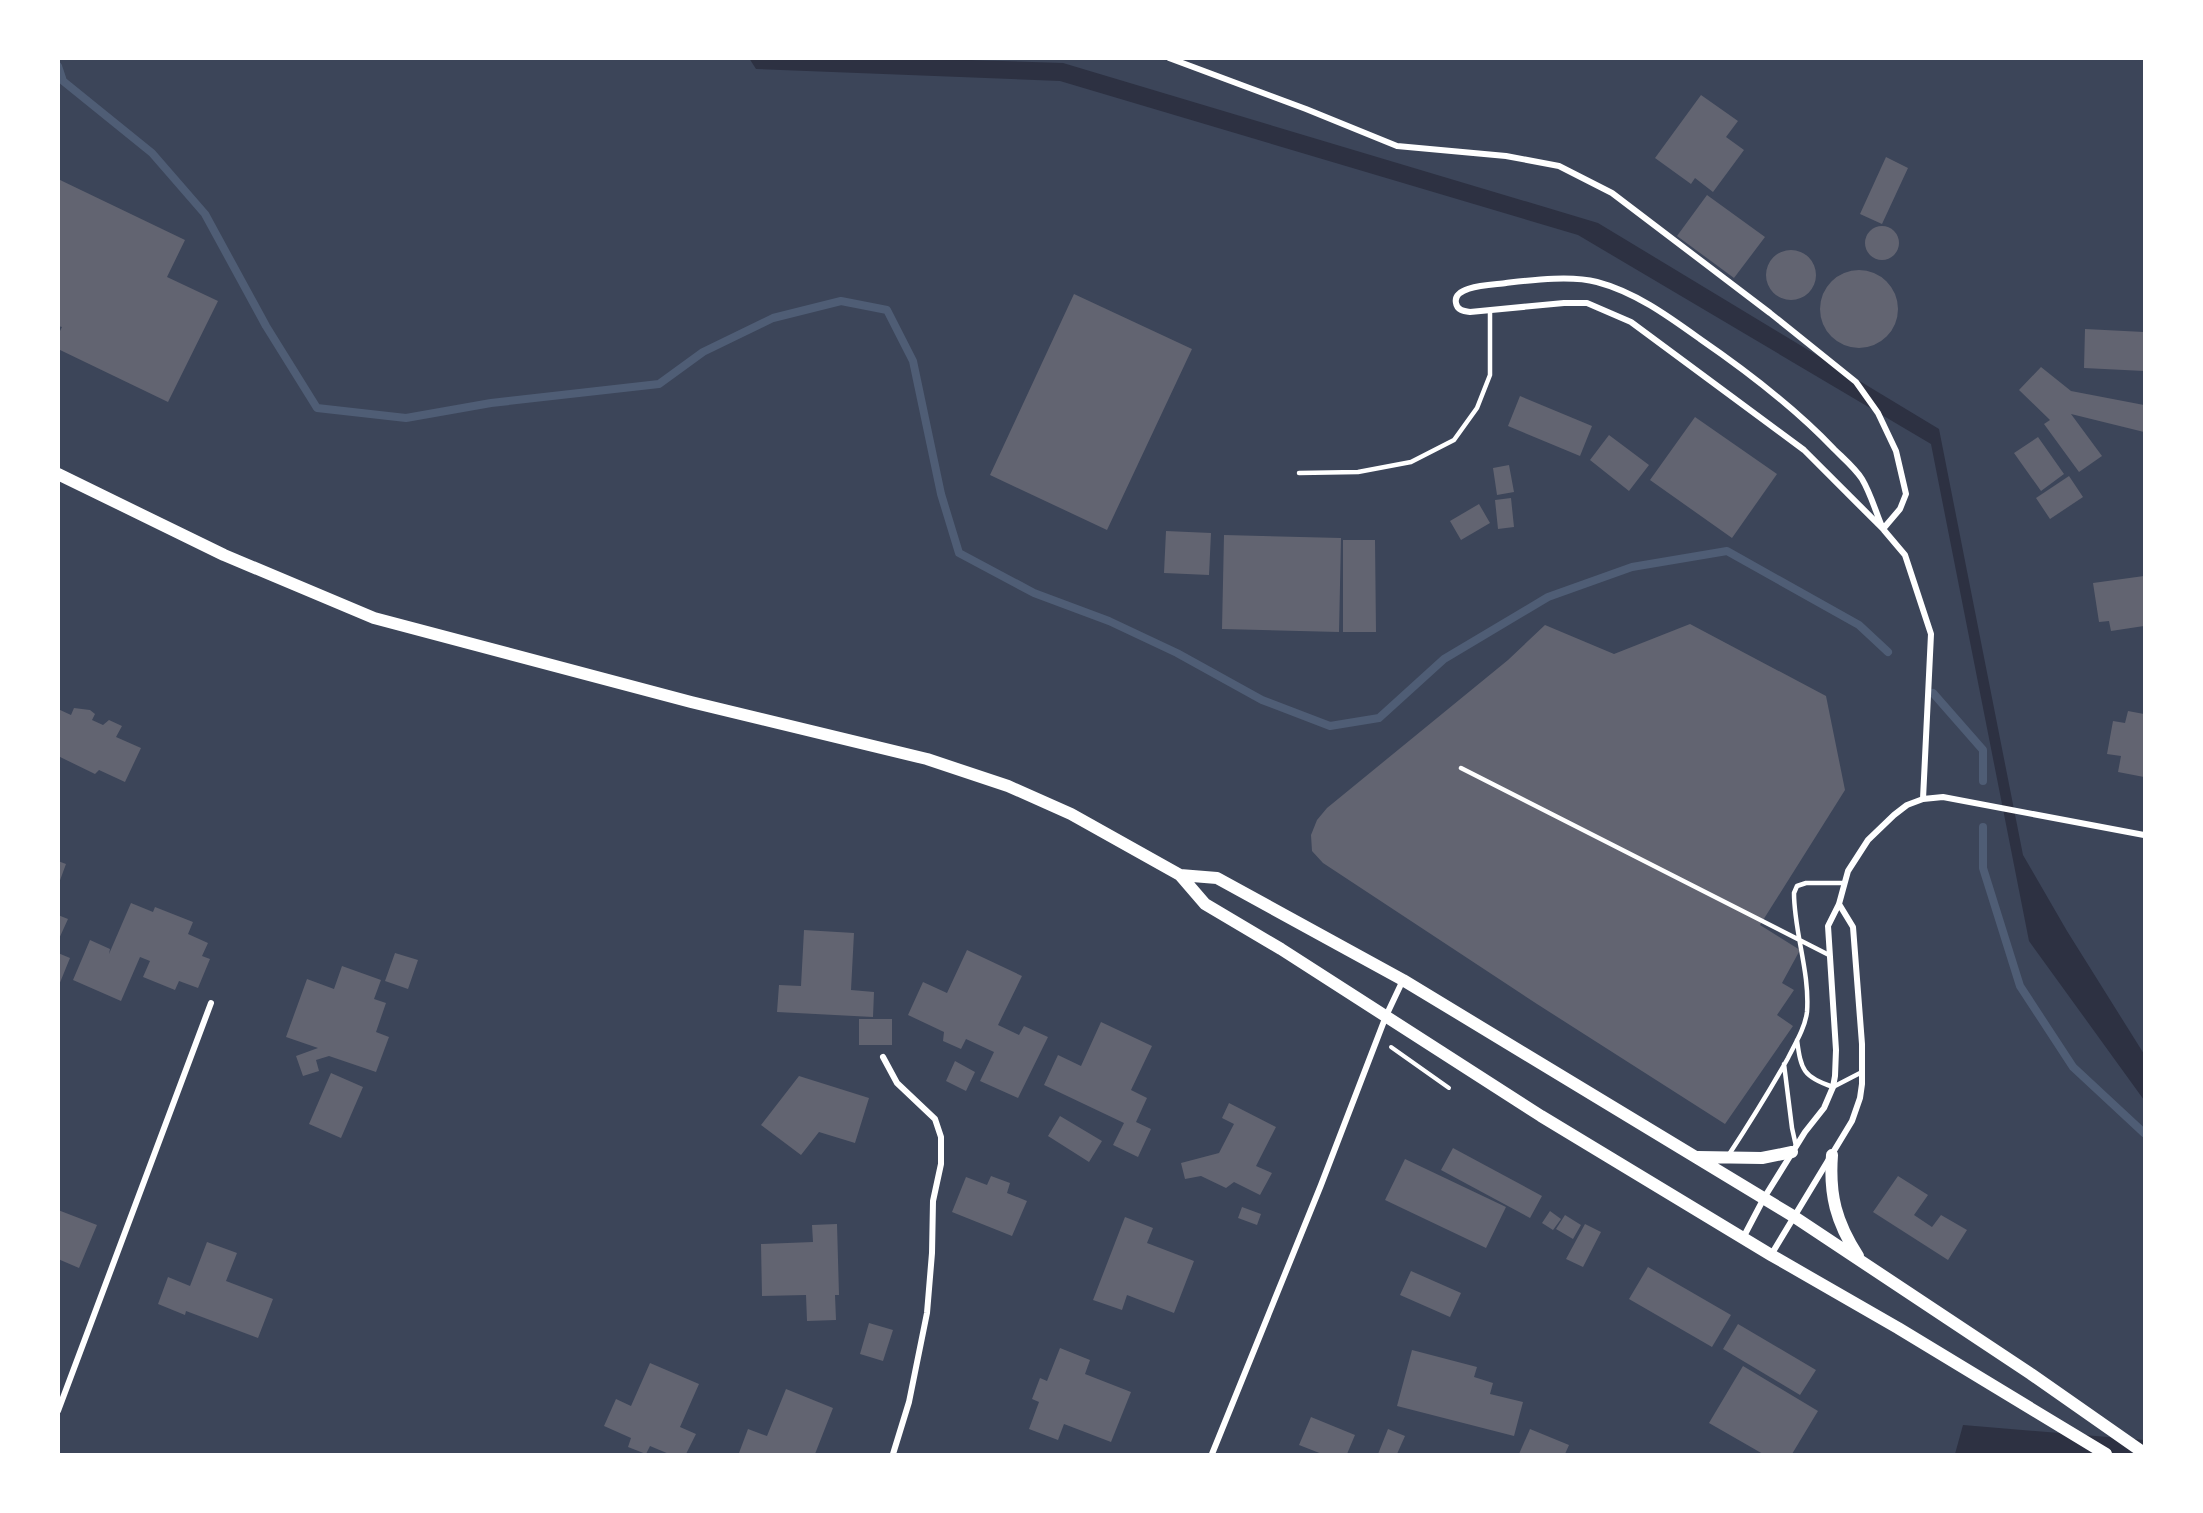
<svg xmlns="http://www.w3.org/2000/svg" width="2203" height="1513" font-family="Roboto,sans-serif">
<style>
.green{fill:#3c4559}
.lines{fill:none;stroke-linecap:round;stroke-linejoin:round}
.stream{stroke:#4f5d75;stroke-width:8}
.building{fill:#626471}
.path{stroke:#fff;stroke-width:4}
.service{stroke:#fff;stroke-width:4.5}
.minor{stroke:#fff;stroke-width:6}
.secondary{stroke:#fff;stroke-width:12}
</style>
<rect width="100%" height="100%" fill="#2d3142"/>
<path class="green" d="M 749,58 L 756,69 L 1060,81 L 1578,235 L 1931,444 L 2029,941 L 2144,1100 L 2144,1440 L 1963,1425 L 1955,1454 L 59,1454 L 58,59 Z
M 937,59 L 2144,59 L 2144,1054 L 2067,931 L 2023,855 L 1939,429 L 1598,223 L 1063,63 Z"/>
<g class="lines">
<path class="stream" d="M 58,66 L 63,81 L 152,153 L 205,214 L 266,326 L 317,408 L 406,418 L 491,403 L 659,384 L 703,352 L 773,318 L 841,301 L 887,310 L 913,361 L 941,494 L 959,553 L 1034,593 L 1109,621 L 1177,653 L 1262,700 L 1330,726 L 1379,718 L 1444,659 L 1548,597 L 1632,567 L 1727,551 L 1859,625 L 1888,652
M 1933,693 L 1983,750 L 1983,781
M 1983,827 L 1983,868 L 2020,986 L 2073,1067 L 2144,1133"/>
</g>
<path class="building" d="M 1701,95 L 1738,121 L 1726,137 L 1744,150 L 1713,192 L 1695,178 L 1691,184 L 1655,158 Z
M 1886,157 L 1908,168 L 1882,224 L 1860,214 Z
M 58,179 L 185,240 L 167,277 L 218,301 L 168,402 L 58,349 L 58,335 L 62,327 L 58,326 Z
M 1707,195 L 1765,237 L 1734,278 L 1677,236 Z
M1865 243a17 17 0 1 1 34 0a17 17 0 1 1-34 0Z
M1766 275a25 25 0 1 1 50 0a25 25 0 1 1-50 0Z
M1820 309a39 39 0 1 1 78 0a39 39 0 1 1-78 0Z
M 1074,294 L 1192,349 L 1107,530 L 990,475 Z
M 2085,329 L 2144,332 L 2144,371 L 2084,368 Z
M 2041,367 L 2071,391 L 2144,405 L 2144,432 L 2071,414 L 2102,456 L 2079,472 L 2044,424 L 2050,420 L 2019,390 Z
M 1520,396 L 1592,426 L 1580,456 L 1508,426 Z
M 1695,417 L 1777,474 L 1732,538 L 1650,480 Z
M 1609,435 L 1649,465 L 1629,491 L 1590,460 Z
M 2038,437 L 2064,474 L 2041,491 L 2014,453 Z
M 1509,465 L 1514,492 L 1497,495 L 1493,468 Z
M 2069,476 L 2083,497 L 2050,519 L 2036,498 Z
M 1511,498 L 1514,527 L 1498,529 L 1495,500 Z
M 1479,504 L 1490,523 L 1461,540 L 1450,521 Z
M 1166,531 L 1211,533 L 1209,575 L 1164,573 Z
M 1224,535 L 1341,538 L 1339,632 L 1222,629 Z
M 1343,540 L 1375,540 L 1376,632 L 1343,632 Z
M 2144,576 L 2144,626 L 2111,631 L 2109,621 L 2099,622 L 2093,583 Z
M 1690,624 L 1826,696 L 1845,790 L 1760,925 L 1800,950 L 1782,983 L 1794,990 L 1777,1015 L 1793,1026 L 1725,1124 L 1537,1004 L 1323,863 L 1312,851 L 1311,835 L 1317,820 L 1327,808 L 1508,660 L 1545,625 L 1614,654 Z
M 74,708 L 90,710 L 95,714 L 92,720 L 103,725 L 109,720 L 122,726 L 116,737 L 141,748 L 125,782 L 99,770 L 95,774 L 58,756 L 58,709 L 71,715 Z
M 2128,711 L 2144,714 L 2144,777 L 2118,772 L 2121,756 L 2107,754 L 2113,721 L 2125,723 Z
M 58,861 L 66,864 L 59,883 L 58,883 Z
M 131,903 L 153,912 L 155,907 L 193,922 L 188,934 L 208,943 L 202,956 L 210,959 L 198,988 L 179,981 L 175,990 L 143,977 L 150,961 L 140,957 L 121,1001 L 73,980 L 90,940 L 110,949 L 109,954 Z
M 58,915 L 68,919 L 58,941 Z
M 804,930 L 854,933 L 851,990 L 874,992 L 873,1017 L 777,1012 L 779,985 L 801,986 Z
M 967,950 L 1022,976 L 998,1025 L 1019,1035 L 1024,1026 L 1048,1037 L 1018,1098 L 980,1081 L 994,1052 L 966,1039 L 961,1049 L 943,1041 L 944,1032 L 908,1015 L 923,982 L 947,993 Z
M 58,953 L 70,958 L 59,985 L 58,985 Z
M 395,953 L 418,960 L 408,989 L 385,981 Z
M 342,966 L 381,980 L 374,999 L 386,1003 L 376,1032 L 389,1037 L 376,1072 L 329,1056 L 316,1060 L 319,1071 L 303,1076 L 296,1056 L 318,1048 L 286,1037 L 307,979 L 334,989 Z
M 859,1019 L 892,1019 L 892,1045 L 859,1045 Z
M 1101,1022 L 1152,1046 L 1131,1090 L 1147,1098 L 1136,1122 L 1151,1129 L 1138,1157 L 1113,1145 L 1124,1123 L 1044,1085 L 1058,1055 L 1081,1066 Z
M 955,1061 L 975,1072 L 966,1091 L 946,1081 Z
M 331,1073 L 363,1087 L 341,1138 L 309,1124 Z
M 799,1076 L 869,1098 L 855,1143 L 819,1132 L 801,1155 L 761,1125 Z
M 1229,1103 L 1276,1127 L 1256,1166 L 1272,1173 L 1260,1195 L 1234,1182 L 1226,1188 L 1201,1176 L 1185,1179 L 1181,1163 L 1219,1153 L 1234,1124 L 1222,1118 Z
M 1060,1116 L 1102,1141 L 1089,1162 L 1048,1136 Z
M 1453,1148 L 1542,1196 L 1530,1218 L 1441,1170 Z
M 1405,1159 L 1506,1207 L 1486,1248 L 1385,1200 Z
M 991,1176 L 1010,1183 L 1007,1193 L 1027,1201 L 1012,1236 L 952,1212 L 966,1177 L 987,1185 Z
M 1898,1176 L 1928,1195 L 1914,1215 L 1932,1227 L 1941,1215 L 1967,1230 L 1948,1260 L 1873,1212 Z
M 1242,1207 L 1261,1214 L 1257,1225 L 1238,1218 Z
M 58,1210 L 97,1225 L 79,1268 L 58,1259 Z
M 1550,1211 L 1561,1219 L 1553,1230 L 1542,1223 Z
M 1565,1215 L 1581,1225 L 1573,1239 L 1556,1229 Z
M 1125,1217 L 1153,1228 L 1147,1243 L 1194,1261 L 1174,1313 L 1127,1295 L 1122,1310 L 1093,1300 Z
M 837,1224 L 839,1295 L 835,1295 L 836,1320 L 807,1321 L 806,1295 L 762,1296 L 761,1244 L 813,1242 L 812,1225 Z
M 1585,1224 L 1601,1232 L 1583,1267 L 1566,1259 Z
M 207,1242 L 237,1253 L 226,1281 L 273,1299 L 258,1338 L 186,1311 L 185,1315 L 158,1304 L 168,1277 L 190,1286 Z
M 1648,1267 L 1731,1315 L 1712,1347 L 1629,1299 Z
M 1411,1271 L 1461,1293 L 1450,1317 L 1400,1295 Z
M 869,1323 L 893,1330 L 883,1361 L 860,1354 Z
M 1738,1324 L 1816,1370 L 1800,1395 L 1723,1349 Z
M 1060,1348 L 1090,1360 L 1085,1374 L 1131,1392 L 1111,1442 L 1064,1424 L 1058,1440 L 1029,1429 L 1039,1402 L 1032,1399 L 1040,1378 L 1047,1381 Z
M 1412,1350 L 1477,1367 L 1474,1377 L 1493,1383 L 1490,1394 L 1523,1402 L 1514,1436 L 1397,1406 Z
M 650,1363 L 699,1384 L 680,1427 L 696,1434 L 686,1454 L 669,1454 L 650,1446 L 646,1454 L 628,1447 L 631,1438 L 604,1426 L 616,1399 L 631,1406 Z
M 1743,1366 L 1818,1411 L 1792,1454 L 1763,1454 L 1709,1423 Z
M 786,1389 L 833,1408 L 815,1454 L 744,1454 L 739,1453 L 748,1429 L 767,1436 Z
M 1311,1417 L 1355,1435 L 1347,1454 L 1322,1454 L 1299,1445 Z
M 1388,1429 L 1405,1436 L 1397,1454 L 1378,1454 Z
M 1530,1429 L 1569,1445 L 1565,1454 L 1519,1454 Z"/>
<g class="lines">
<path class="path" d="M 1391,1047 L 1449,1088"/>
<path class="service" d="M 1299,473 L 1358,472 L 1411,462 L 1454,440 L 1477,408 L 1490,375 L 1490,310
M 1461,768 L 1829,955
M 1797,1040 C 1801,1070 1803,1077 1833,1087 L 1862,1072
M 1784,1064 L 1792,1128 L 1796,1146
M 1728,1156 C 1749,1124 1769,1092 1788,1058 C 1795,1044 1805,1028 1807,1012 C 1810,972 1794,932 1794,893 L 1797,886 L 1806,883 L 1844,883"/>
<path class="minor" d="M 1169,58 L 1306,109 L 1397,146 L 1506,156 L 1559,166 L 1612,193 L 1770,313 L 1856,382 L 1878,413 L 1896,451 L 1906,494 L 1900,509 L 1883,529
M 1883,529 C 1876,513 1871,494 1862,479 C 1855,468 1843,458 1834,449 C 1794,407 1748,372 1700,339 C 1668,316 1635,292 1597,282 C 1571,275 1532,280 1506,283 C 1494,285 1452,285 1456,303 C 1457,310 1463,311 1470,312 L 1564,303 L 1587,303 L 1631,322 L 1804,450 L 1883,529 L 1905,555 L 1931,634 L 1923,799
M 883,1057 L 897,1083 L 935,1119 L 941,1137 L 941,1164 L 933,1201 L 932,1253 L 927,1313 L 909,1402 L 893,1454
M 1743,1238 L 1764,1198 L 1805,1132 L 1824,1108 L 1833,1087 L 1835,1076 L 1836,1050 L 1828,926 L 1839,904 L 1848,871 L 1868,840 L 1894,815 L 1907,805 L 1923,799 L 1943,797 L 2144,835
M 1771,1255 L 1852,1121 L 1860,1098 L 1862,1084 L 1862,1044 L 1853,927 L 1839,904
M 58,1411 L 211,1003
M 1212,1454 L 1321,1185 L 1386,1016 L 1403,980"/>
<path class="secondary" d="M 58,474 L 224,555 L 374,618 L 691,702 L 927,759 L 1008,786 L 1071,814 L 1180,875 L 1205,904 L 1281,949 L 1541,1116 L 1771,1255 L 1898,1328 L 2106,1454
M 1180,875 L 1217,878 L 1403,980 L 1793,1216 L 2031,1374 L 2144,1453
M 1832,1155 C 1829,1195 1836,1222 1858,1256
M 1698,1157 L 1762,1158 L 1792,1152"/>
</g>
<rect width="2203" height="1513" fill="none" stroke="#ffffff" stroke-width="120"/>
</svg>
